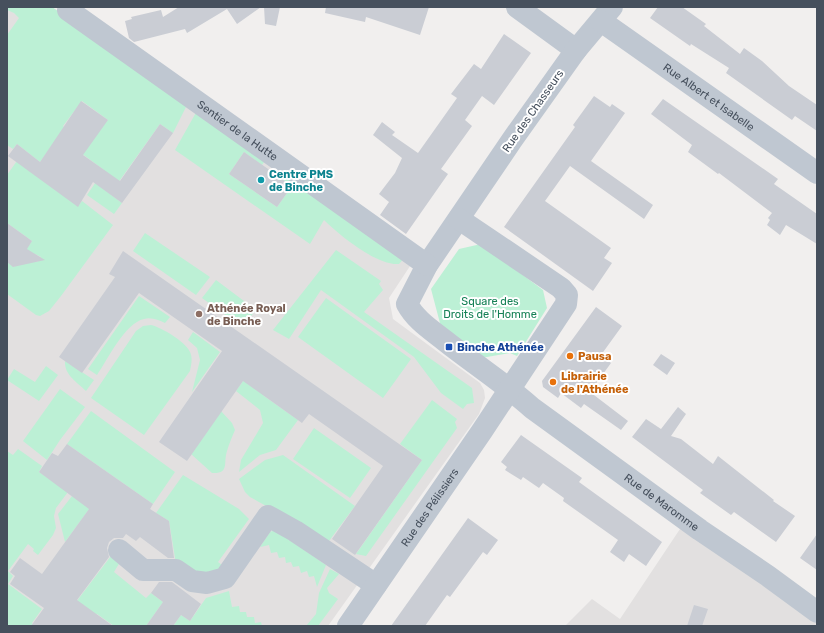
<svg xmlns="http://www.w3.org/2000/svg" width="824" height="633" font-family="Rubik,sans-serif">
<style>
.education{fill:#e2e0e0}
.green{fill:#bcf0d5}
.building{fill:#cacdd4}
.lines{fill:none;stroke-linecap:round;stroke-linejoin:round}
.minor{stroke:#bfc7d1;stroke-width:22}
.culture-dot{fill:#0f9aa8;stroke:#fff;stroke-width:1.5}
.education-dot{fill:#8d6e63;stroke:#fff;stroke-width:1.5}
.transit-dot{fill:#1a4fb4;stroke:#fff;stroke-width:1.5}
.food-dot{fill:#e8710a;stroke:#fff;stroke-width:1.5}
.labels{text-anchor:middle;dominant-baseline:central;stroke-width:4;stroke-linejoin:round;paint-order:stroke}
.street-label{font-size:11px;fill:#46505d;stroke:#fff}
.culture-label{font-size:11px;font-weight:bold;fill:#0d838f;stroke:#fff;text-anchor:start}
.park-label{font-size:11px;fill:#158055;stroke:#fff}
.education-label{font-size:11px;font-weight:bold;fill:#785e54;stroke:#fff;text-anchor:start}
.transit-label{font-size:11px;font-weight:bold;fill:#164399;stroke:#fff;text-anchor:start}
.food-label{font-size:11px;font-weight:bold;fill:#c56008;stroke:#fff;text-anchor:start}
</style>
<rect width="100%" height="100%" fill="#f1efee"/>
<path class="education" d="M 7,7 L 52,7 L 414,260 L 389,298 L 393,319 L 480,383 L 484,390 L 485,398 L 479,414 L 328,626 L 7,626 Z
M 682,526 L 817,622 L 817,626 L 565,626 L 592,599 L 620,619 Z"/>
<path class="green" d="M 7,7 L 52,7 L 188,103 L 173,133 L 160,124 L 110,194 L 122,203 L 114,214 L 87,195 L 104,170 L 70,145 L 108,120 L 82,101 L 63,126 L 67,130 L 58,137 L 40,162 L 17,144 L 13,149 L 7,145 L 7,35 L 19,18 L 14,13 L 7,10 Z
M 198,109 L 267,158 L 262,165 L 244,152 L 229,174 L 277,207 L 292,186 L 272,172 L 278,165 L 407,255 L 399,264 C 377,266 339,235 324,220 L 310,244 L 175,150 Z
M 19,158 L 78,206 L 82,201 L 113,225 L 61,296 L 49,311 L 40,316 L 36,315 L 7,294 L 7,262 L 14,267 L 18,261 L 37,262 L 41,257 L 35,254 L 25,255 L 23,254 L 32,241 L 7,223 L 7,175 Z
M 145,233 L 210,277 L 196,295 L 133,251 Z
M 481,244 L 543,290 L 547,308 L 517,356 L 510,353 L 481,358 L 441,327 L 431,289 L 459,249 Z
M 336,250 L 381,281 L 379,284 L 383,290 L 364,312 L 472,388 L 474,403 L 467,404 L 463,409 L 441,393 L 414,357 L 321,290 L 289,339 L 273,330 Z
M 216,280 L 256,310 L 242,327 L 202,298 Z
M 139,296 L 170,317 L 165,323 C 159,320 151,317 144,319 C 125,323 108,359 97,375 L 88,369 Z
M 326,298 L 411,359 L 383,398 L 298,337 Z
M 151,325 C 161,327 186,342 190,352 C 193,358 191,365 190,371 L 144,435 L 91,398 L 136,331 L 143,326 Z
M 193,332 L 220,352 L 192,392 L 200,360 L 197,348 L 188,340 Z
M 65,361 L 94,380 L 86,391 C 77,382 64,375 65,361 Z
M 46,366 L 58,375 L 39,401 L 7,380 L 14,369 L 35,382 Z
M 250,371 L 264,396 L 298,420 L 276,450 L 260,455 L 239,472 L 241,460 L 263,423 L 260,410 L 236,391 Z
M 60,389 L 85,407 L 60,440 L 47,460 L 23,441 Z
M 432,400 L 457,419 L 455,422 L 457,428 L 366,556 L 356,554 L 422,460 L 400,444 Z
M 91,411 L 175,472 L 153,504 L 67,444 Z
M 221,411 L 232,423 L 235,430 C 232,437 229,444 227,451 C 223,463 230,474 212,473 L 191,454 Z
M 314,428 L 371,468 L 350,498 L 293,459 Z
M 18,449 L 42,466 L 39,472 L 68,492 L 56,508 L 54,516 L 56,528 L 53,535 L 38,555 L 33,551 L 34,549 L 28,544 L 8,571 L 13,576 L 8,584 L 42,609 L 32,623 L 35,626 L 7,626 L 7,451 L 13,455 Z
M 283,455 L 355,506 L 329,541 L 250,497 L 245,492 L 239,479 L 265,460 Z
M 183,475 L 239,509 L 249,519 L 218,562 L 223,566 L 208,576 L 176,564 L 169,521 L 156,513 Z
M 72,496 L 90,508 L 65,542 L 58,514 Z
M 275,530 L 326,565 L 317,587 L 314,576 L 309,577 L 307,571 L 301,573 L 299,566 L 293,567 L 291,562 L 286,563 L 285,557 L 279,558 L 277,552 L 271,553 L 269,545 L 260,547 L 270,532 Z
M 111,556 L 120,562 L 114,572 L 146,598 L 151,593 L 163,602 L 146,626 L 114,626 L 97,614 L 92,615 L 76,602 Z
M 330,569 L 339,574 L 327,588 L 329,593 L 338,599 L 318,626 L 306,626 L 316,614 L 319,593 Z
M 229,591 L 232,607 L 239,606 L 240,612 L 246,612 L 247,617 L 254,617 L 255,623 L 261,622 L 262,626 L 173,626 L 181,615 L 190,621 L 206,598 Z"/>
<path class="building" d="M 179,7 L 261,7 L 237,24 L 227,9 L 187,33 L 185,29 L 134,42 L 129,38 L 125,21 L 132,19 L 131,17 L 161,10 L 163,17 Z
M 264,7 L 280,7 L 276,26 L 265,24 Z
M 326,7 L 429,7 L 420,35 L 366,17 L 365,22 L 325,13 Z
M 658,7 L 682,7 L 706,24 L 704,26 L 740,54 L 744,48 L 762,61 L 789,86 L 817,105 L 817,131 L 795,116 L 792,120 L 726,73 L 729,68 L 691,44 L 690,46 L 650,18 Z
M 504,34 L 531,53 L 494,105 L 482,96 L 465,120 L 472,126 L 441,169 L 448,174 L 406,234 L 380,215 L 389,202 L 379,194 L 395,173 L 402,158 L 373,135 L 382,122 L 395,132 L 392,135 L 418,153 L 457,98 L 451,94 L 474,64 L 481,69 Z
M 594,96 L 610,107 L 612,104 L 625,113 L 591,161 L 653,205 L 644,219 L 570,166 L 545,201 L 611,248 L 604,258 L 612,263 L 593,291 L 504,227 L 575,127 L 573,125 Z
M 663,99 L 778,179 L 774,184 L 817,214 L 817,244 L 786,225 L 780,235 L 767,225 L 770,220 L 768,218 L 772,213 L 719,173 L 718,174 L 688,152 L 692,145 L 651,114 Z
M 81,101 L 108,120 L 83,155 L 120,181 L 160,124 L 173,133 L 122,203 L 93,182 L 78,207 L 8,156 L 17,144 L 40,162 Z
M 244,152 L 292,186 L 277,207 L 229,174 Z
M 7,223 L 32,241 L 27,249 L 45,260 L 13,267 L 7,262 Z
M 123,251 L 422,460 L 355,555 L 332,539 L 383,466 L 309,414 L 302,423 L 243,381 L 187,461 L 159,442 L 222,351 L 139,293 L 82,373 L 59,357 L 115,277 L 109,274 Z
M 596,307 L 622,326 L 601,355 L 611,363 L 590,392 L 628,421 L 621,430 L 584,404 L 581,408 L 561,393 L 558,398 L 543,387 L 542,381 Z
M 661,354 L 675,363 L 667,375 L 653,365 Z
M 678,407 L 686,414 L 671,436 L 681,439 L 713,464 L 718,456 L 774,500 L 773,501 L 795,516 L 776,542 L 734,512 L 731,515 L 700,493 L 703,490 L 632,437 L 646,419 L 661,429 Z
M 521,435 L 582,478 L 579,482 L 662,542 L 646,566 L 629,554 L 624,562 L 610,552 L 618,540 L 563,501 L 564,498 L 543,483 L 539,488 L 523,477 L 521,480 L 505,470 L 507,467 L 501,462 Z
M 67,444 L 153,504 L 150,509 L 169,521 L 174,558 L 168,558 L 140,537 L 136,541 L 126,534 L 123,538 L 114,538 L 109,542 L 107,548 L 109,557 L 77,600 L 113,626 L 31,626 L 44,608 L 10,584 L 15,576 L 10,572 L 20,558 L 42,574 L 89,509 L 39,472 L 52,453 L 58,456 Z
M 468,518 L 498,540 L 487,555 L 483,552 L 450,597 L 447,595 L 425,626 L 391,626 Z
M 817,534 L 817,570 L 800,558 Z
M 159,582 L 172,582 L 201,604 L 190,621 L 181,615 L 173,626 L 146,626 L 163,602 L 151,593 Z
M 694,605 L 708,609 L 702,626 L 687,626 Z"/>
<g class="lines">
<g class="minor">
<path d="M 517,7 L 576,50"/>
<path id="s1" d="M 612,7 L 576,50 L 512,140 L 427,265 L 407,304 C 415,319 430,329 444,340 C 473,363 504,383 532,408 L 700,530 L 768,576 L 817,612"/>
<path id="s2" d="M 68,10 L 427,265"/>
<path id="s3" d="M 601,21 L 817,173"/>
<path d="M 119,550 L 143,570 L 176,570 L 192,581 L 207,583 L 225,578 L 268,516 L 295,531 L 376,585"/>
<path id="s4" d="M 348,626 L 482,431 L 566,304 L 567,295 L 561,288 L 459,219"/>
</g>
</g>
<circle class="culture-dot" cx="261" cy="180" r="4"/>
<circle class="education-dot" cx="199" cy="314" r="4"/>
<rect class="transit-dot" x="445" y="343" width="8" height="8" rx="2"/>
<g class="food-dot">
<circle cx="570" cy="356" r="4"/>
<circle cx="553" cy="382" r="4"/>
</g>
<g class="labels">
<g class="street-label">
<text stroke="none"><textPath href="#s3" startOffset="132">Rue Albert et Isabelle</textPath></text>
<text transform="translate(533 111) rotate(-55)">Rue des Chasseurs</text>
<text stroke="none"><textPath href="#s2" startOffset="208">Sentier de la Hutte</textPath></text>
<text stroke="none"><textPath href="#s1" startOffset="685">Rue de Maromme</textPath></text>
<text stroke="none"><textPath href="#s4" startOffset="144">Rue des Pélissiers</textPath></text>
</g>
<g class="culture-label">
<text x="269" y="174">Centre PMS<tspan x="269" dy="13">de Binche</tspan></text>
</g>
<g class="park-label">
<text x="490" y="301">Square des<tspan x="490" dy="13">Droits de l'Homme</tspan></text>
</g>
<g class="education-label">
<text x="207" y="308">Athénée Royal<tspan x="207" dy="13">de Binche</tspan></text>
</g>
<g class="transit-label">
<text x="457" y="347">Binche Athénée</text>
</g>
<g class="food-label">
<text x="578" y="356">Pausa</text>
<text x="561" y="376">Librairie<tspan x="561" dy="13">de l'Athénée</tspan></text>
</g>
</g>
<rect width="824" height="633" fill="none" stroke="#46505d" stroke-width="16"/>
</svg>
